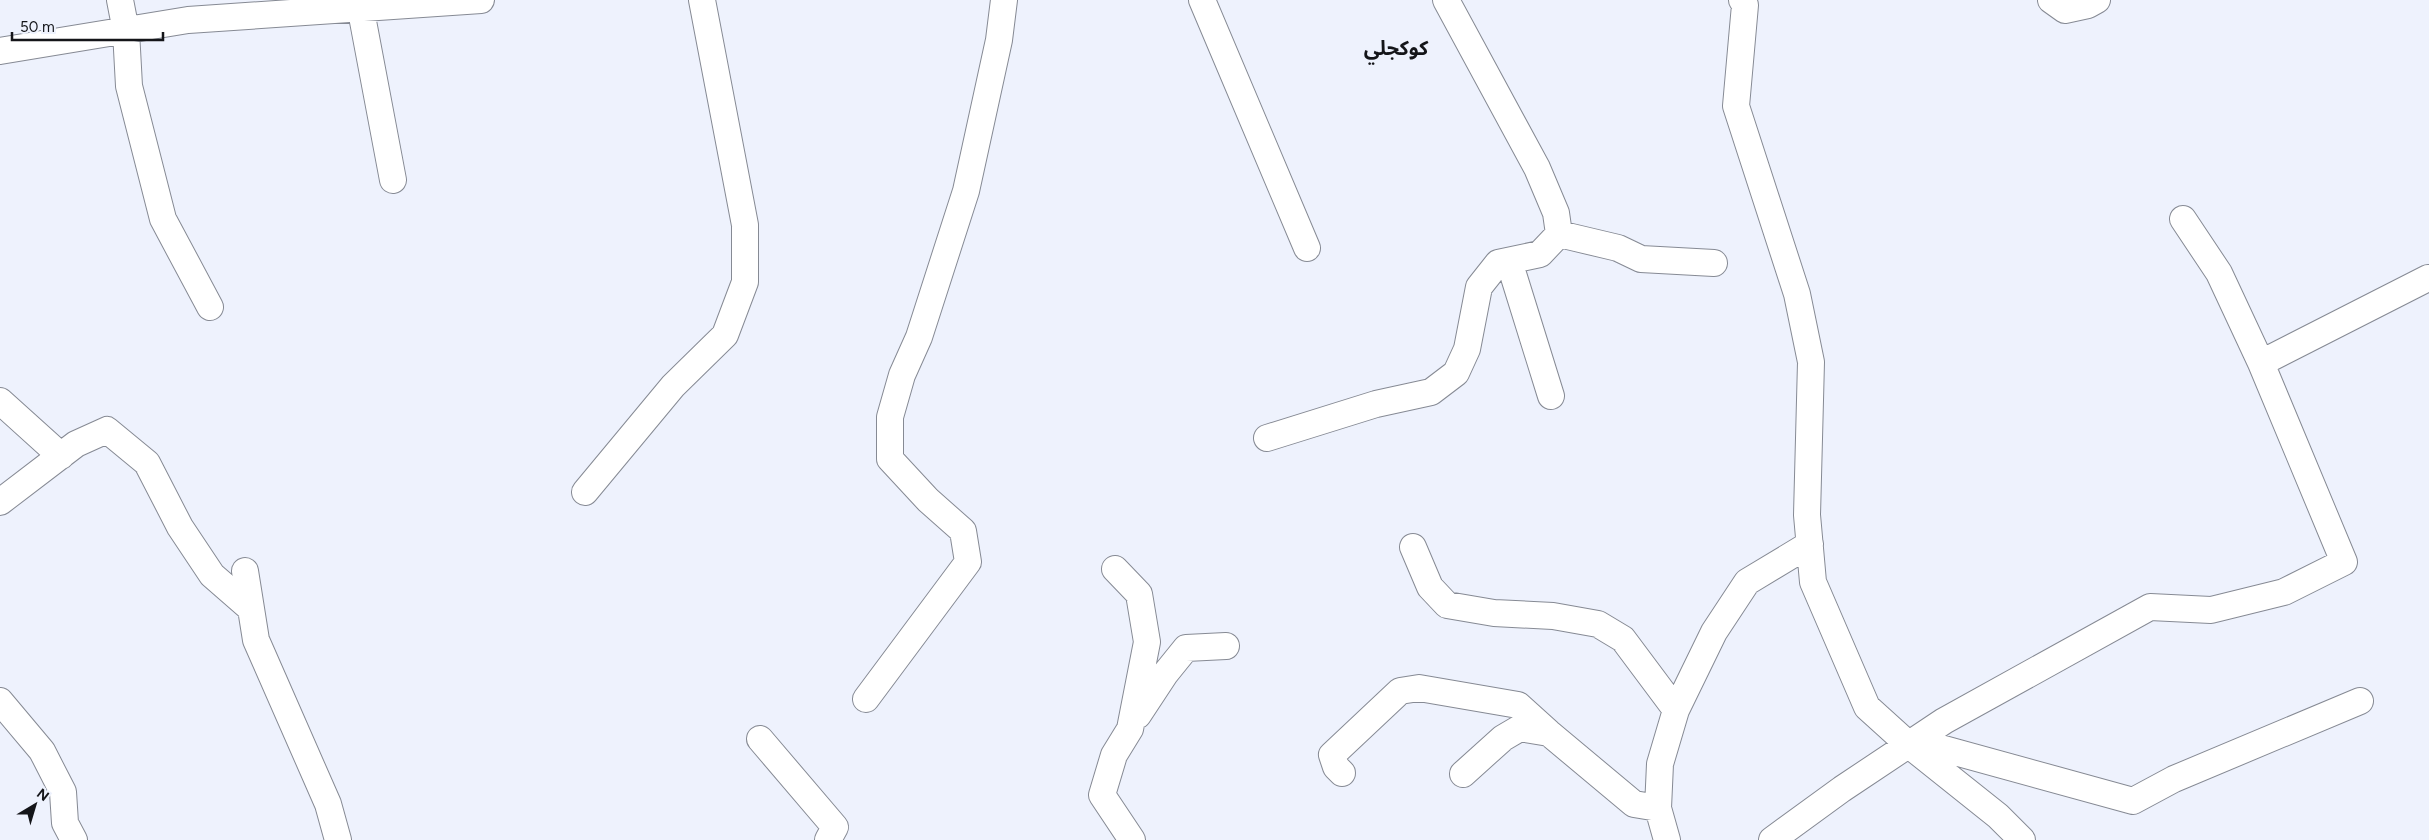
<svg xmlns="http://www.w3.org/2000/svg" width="2429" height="840" font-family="Figtree,'Noto Sans Arabic',sans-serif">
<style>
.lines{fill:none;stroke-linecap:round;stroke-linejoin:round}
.minor-casing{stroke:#868a94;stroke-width:28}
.minor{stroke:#fff;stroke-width:26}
.labels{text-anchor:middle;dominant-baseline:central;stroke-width:4;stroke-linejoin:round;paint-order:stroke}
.district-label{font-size:20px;font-weight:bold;fill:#141519;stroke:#eef2fd}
</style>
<rect width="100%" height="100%" fill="#eef2fd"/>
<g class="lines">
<g class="minor-casing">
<path id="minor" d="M 120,0 L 126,31 L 129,86 L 163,219 L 210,307
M 359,0 L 393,180
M 1202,0 L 1307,248
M 1742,0 L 1745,5 L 1736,106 L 1797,294 L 1811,362 L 1807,515 L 1813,582 L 1867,707 L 1909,745 L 1998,816 L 2022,840
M 2051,0 L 2065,10 L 2088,5 L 2097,0
M 0,51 L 188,20 L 481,0
M 1559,234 L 1618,248 L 1641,259 L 1714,263
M 1509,261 L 1551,396
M 2261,363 L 2428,278
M 0,401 L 61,456
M 1267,438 L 1376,404 L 1431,392 L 1456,373 L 1467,349 L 1479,287 L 1498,263 L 1540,254 L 1559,234 L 1556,213 L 1537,168 L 1446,0
M 585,492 L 673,386 L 725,335 L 745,282 L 745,225 L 702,0
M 0,502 L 76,444 L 107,430 L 147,463 L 180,527 L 212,575 L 251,609
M 1413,547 L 1430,587 L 1447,605 L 1494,613 L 1553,616 L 1598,624 L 1623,639 L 1676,710
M 1115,569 L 1139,594 L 1147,642 L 1130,729 L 1114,755 L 1102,795 L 1132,840
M 245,571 L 256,640 L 328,804 L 338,840
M 866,699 L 968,562 L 963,531 L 928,500 L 890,459 L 890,417 L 902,375 L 919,337 L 966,191 L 999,40 L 1004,0
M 0,701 L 42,751 L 63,792 L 65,823 L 74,840
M 1138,715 L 1165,674 L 1186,648 L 1226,646
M 760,739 L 835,827 L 828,840
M 1915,741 L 2133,801 L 2174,779 L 2360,701
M 1342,773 L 1336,767 L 1332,755 L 1400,691 L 1419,688 L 1518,705 L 1549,733 L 1634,804 L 1658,808
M 1463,774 L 1503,738 L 1520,728 L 1549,733
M 1667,840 L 1658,808 L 1660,764 L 1676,710 L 1714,632 L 1747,582 L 1810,544
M 1772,840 L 1842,789 L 1944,721 L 2150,607 L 2211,610 L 2284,592 L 2344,562 L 2261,363 L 2219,273 L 2183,219"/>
</g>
<use href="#minor" class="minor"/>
</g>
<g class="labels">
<g class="district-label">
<text x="1396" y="48">كوكجلي</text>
</g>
</g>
<g transform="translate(35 805) rotate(38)" stroke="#eef2fd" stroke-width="4" paint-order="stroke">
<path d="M0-4L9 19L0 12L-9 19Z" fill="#141519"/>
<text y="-8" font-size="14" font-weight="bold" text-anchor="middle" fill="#141519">N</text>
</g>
<path d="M12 32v8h151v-8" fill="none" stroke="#141519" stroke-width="2.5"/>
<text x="20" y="32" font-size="15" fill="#141519" stroke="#eef2fd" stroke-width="4" paint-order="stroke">50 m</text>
</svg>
